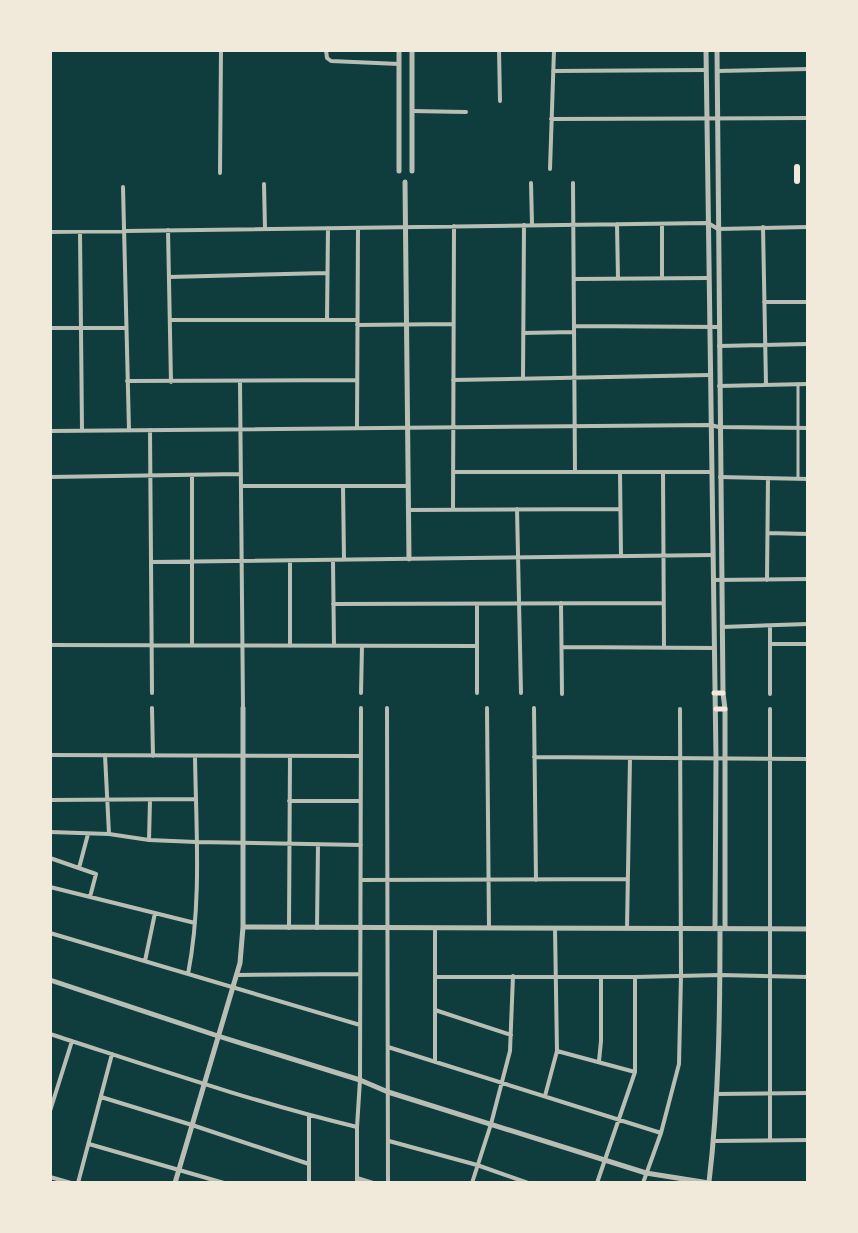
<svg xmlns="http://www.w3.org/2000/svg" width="858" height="1233" font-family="'Fira Sans',sans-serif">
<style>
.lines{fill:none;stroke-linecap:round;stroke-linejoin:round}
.pedestrian{stroke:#b8beb3;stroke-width:3}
.minor{stroke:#b8beb3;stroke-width:4}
.tertiary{stroke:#b8beb3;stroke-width:5}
.secondary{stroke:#f1e9da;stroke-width:5}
.primary{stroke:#f1e9da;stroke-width:6}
</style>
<rect width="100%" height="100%" fill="#0f3d3e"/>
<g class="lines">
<path class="pedestrian" d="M 798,478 L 798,384"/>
<path class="minor" d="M 326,50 L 327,58 L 331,61 L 399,64
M 499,50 L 500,101
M 553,71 L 706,70
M 717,71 L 808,69
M 412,111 L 466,112
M 551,119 L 808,118
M 550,169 L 554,50
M 220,173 L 221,50
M 531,183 L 532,224
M 573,183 L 575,472
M 264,184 L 265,229
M 123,187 L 129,430
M 617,224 L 618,278
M 662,224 L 662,277
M 763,227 L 766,385
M 168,230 L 171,382
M 50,232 L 708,223 L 718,229 L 808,227
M 80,232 L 82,429
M 169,277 L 327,273
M 574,279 L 709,278
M 764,302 L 808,302
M 170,320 L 357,320
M 327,320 L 328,228
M 357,325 L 453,324
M 574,326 L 719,327
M 50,328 L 126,328
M 523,333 L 574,332
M 719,346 L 808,344
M 523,378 L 524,225
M 453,380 L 710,375
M 127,381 L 357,380
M 240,381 L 243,708
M 719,386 L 808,384
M 357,427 L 358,228
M 150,430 L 152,693
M 50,431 L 710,425 L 719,427 L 808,428
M 453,472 L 711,472
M 620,472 L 621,556
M 663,472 L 664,647
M 50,477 L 240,474
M 720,477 L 808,479
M 241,486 L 408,486
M 343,486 L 344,559
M 517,509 L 521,693
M 408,510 L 620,509
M 453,510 L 454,226
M 768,533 L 808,534
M 333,561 L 334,646
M 151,562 L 712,555
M 713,580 L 808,579
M 767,580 L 768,478
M 561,603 L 562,694
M 333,604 L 663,603
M 477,604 L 477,693
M 770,626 L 770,694
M 722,627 L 808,624
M 192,644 L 192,475
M 770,644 L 808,644
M 50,645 L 477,646
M 290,646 L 290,561
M 562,647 L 714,648
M 361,693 L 362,646
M 152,708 L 153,756
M 387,708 L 388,1183
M 487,708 L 489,928
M 534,708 L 536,880
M 50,755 L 361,756
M 105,755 L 109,834
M 534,757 L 808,759
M 50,800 L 196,799
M 289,801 L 361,801
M 50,832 L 109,834 L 149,840 L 196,842 L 361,845
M 149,840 L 150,800
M 50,858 L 96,874 L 90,897
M 79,868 L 88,834
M 361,880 L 628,879
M 50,887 L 195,923
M 289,928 L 290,756
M 317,928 L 318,844
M 435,928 L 435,1062
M 627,928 L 630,758
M 50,933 L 360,1025
M 145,961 L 155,913
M 188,974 C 202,903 196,828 195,756
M 237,975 L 359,974
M 435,977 L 635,977 L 720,975 L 808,977
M 435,1010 L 511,1035
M 50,1034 C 152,1067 253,1102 357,1127
M 388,1047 L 661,1133
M 557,1051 L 635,1072
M 599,1061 L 601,1041 L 601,977
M 716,1094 L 808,1093
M 545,1096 L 557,1051 L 555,928
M 101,1097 L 192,1125 L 309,1164
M 50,1111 L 72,1041
M 770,1140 L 770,709
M 389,1141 L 477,1165 L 528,1183
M 714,1141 L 808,1140
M 89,1144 L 224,1183
M 50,1177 L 71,1183
M 357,1178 L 373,1183
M 78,1183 L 112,1054
M 309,1183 L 309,1116
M 357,1183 L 357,1127 L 360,1080 L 361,708
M 472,1183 L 491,1124 L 510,1051 L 513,976
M 597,1183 L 635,1072 L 635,977
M 643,1183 L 661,1133 L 679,1064 L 681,976 L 680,709
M 710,1183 L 723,1183"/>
<path class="tertiary" d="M 412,50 L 412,171
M 706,50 L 716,758 L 715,928
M 717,50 L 723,693 L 725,709 L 725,928
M 399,171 L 399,50
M 405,182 L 409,559
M 243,927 L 808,929
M 50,980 L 218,1036 L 360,1080 L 388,1092 L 646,1173 L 709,1183
M 709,1182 C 719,1098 720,1012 720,928
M 175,1183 L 240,963 L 243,927 L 243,708"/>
<path class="secondary" d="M 714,693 L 723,693
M 716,709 L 725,709"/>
<path class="primary" d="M 797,167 L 797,181"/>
</g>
<rect width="858" height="1233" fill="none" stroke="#f1e9da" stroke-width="104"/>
</svg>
